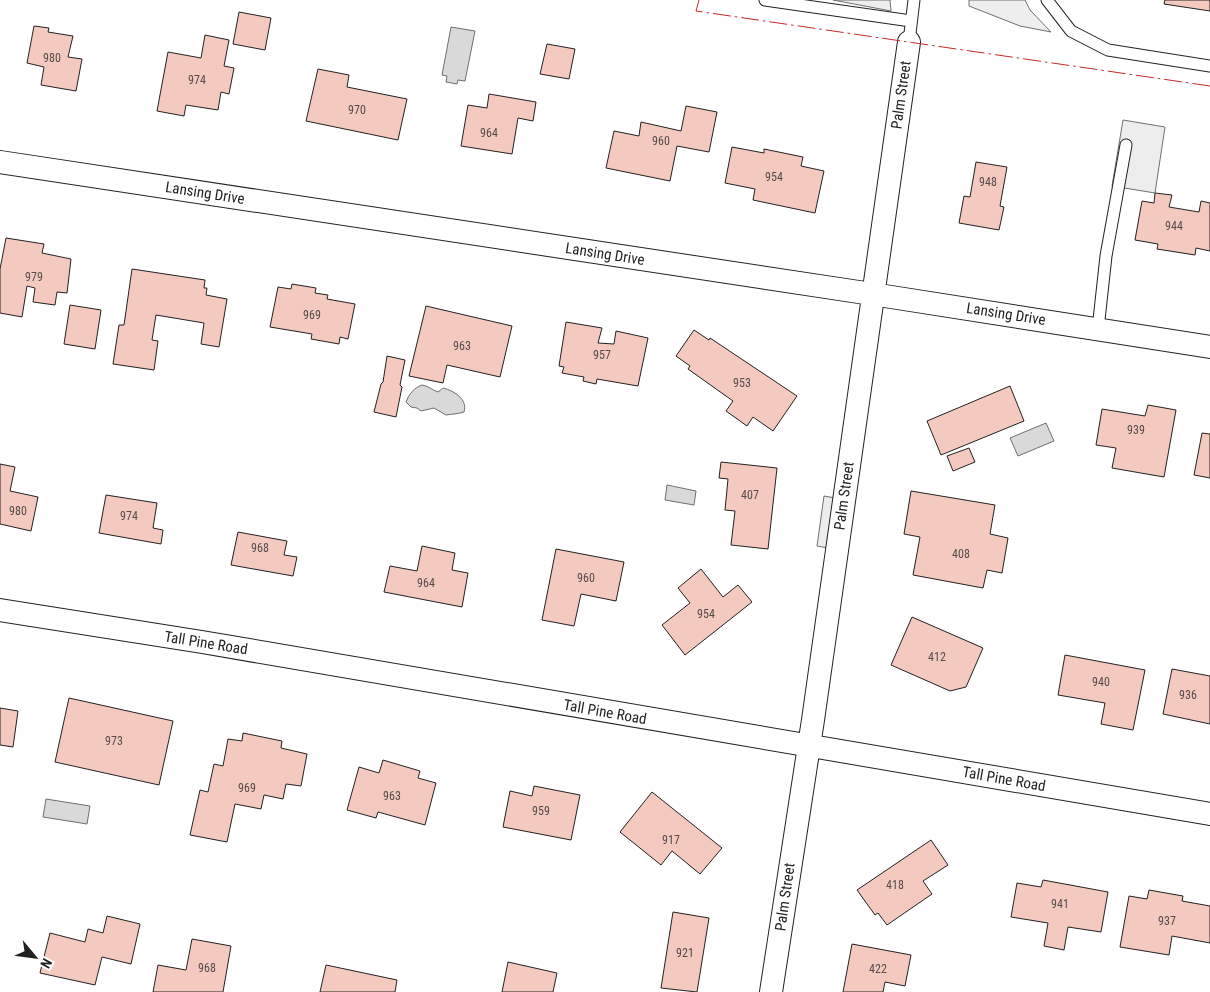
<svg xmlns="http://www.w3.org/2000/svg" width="1210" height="992" font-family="'Roboto Condensed',sans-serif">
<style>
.green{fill:#eee;stroke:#6f6f6f}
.parking{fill:#ededed;stroke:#6f6f6f}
.water{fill:#d9d9d9;stroke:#6f6f6f}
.building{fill:#f3c9c0;stroke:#222}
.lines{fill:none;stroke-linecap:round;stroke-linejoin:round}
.service-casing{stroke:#222;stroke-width:13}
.minor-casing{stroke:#222;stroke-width:24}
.service{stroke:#fff;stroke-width:11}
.minor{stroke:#fff;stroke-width:22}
.power{stroke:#c62828;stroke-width:1;stroke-dasharray:18 4 2.5 4;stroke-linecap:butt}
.labels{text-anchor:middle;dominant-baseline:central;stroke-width:4;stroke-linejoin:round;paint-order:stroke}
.number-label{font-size:12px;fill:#564c4a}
.street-label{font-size:15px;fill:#222;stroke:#fff}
</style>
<rect width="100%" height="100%" fill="#fff"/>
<path class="green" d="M 833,0 L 890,0 L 891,11 Z
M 969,0 L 1025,0 L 1030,10 L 1051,32 L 1020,26 L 969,6 Z"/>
<path class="parking" d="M 1123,120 L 1165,127 L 1155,193 L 1112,186 Z
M 824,496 L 835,498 L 828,548 L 817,546 Z"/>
<path class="water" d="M 451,27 L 475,31 L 465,81 L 458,80 L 457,84 L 446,82 L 447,76 L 442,75 Z
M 422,385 C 429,386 432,390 438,392 L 443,388 C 455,391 468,400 464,412 C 458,414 452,414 446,415 L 434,408 L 421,411 L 417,408 L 411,407 L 406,402 C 409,394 414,388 422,385 Z
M 1046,423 L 1054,441 L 1018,456 L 1010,438 Z
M 667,485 L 696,491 L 694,505 L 665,500 Z
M 46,799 L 90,806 L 87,824 L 43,817 Z"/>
<path class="building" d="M 1165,0 L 1210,0 L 1210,11 L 1164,4 Z
M 239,12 L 271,18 L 265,50 L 233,44 Z
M 34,26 L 49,28 L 48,32 L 73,36 L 68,57 L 82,59 L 76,91 L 41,85 L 44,67 L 27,63 Z
M 205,35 L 229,40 L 224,66 L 234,68 L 229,94 L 221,92 L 218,110 L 186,105 L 184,116 L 157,111 L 168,52 L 201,58 Z
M 547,44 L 575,49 L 569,79 L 540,74 Z
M 318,69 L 349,75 L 347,87 L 407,99 L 398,140 L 306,121 Z
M 489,94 L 536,102 L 533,121 L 518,118 L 512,154 L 461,146 L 468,105 L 487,108 Z
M 686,106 L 717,112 L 709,152 L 677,146 L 670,181 L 606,168 L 614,131 L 639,136 L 641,122 L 681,131 Z
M 732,147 L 764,153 L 764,149 L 803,157 L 801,166 L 824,171 L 815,213 L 753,200 L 755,189 L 725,183 Z
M 976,162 L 1007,167 L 1000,206 L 1004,207 L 999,230 L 959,223 L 964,196 L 970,197 Z
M 1155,193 L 1172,195 L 1169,207 L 1199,212 L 1201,201 L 1210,203 L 1210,251 L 1196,248 L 1195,255 L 1157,249 L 1158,244 L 1135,240 L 1142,201 L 1154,203 Z
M 6,238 L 44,244 L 42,253 L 71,259 L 67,293 L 57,292 L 55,305 L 33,302 L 35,288 L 27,286 L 22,317 L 0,313 L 0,269 Z
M 132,269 L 205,280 L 204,288 L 207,288 L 206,295 L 227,299 L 219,347 L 201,344 L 204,323 L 156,315 L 152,340 L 158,341 L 154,370 L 113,364 L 119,325 L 124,325 Z
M 292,284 L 316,288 L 315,293 L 328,295 L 327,299 L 355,304 L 348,339 L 340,337 L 339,344 L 311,339 L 312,334 L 270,327 L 278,287 L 291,289 Z
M 70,305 L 101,310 L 95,349 L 64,344 Z
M 426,306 L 512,326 L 500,377 L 447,365 L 443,383 L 409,376 Z
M 566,322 L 602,328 L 598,343 L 614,344 L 616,331 L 648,338 L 638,386 L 597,379 L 596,384 L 583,381 L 584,377 L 562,373 L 564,367 L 559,366 Z
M 694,330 L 709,340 L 710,338 L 797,396 L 773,431 L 753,417 L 747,426 L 726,411 L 733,401 L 688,369 L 690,366 L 676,356 Z
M 387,356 L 405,360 L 400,385 L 402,387 L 396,417 L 374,412 L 381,384 L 383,382 Z
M 1010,386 L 1024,421 L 941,455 L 927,421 Z
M 1148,405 L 1176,410 L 1164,477 L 1112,468 L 1116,448 L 1096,445 L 1102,409 L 1145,416 Z
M 1202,433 L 1210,434 L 1210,478 L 1194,475 Z
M 969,448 L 975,462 L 953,471 L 947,456 Z
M 721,462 L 777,468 L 768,549 L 731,545 L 735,511 L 725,510 L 728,479 L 719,478 Z
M 0,464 L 15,467 L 10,491 L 38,497 L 31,531 L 0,524 Z
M 911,491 L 995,505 L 990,534 L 1008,538 L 1002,573 L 987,570 L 983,588 L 913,575 L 920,537 L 904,534 Z
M 106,495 L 157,503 L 153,528 L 163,530 L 161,544 L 99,533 Z
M 238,532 L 287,541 L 284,555 L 297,557 L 293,576 L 231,565 Z
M 422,546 L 455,553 L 452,570 L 468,573 L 462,607 L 384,592 L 390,566 L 417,571 Z
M 556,549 L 624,562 L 616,601 L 581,594 L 574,626 L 542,620 Z
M 701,569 L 723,597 L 738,585 L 752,602 L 685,655 L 662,625 L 690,603 L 678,588 Z
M 912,617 L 983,648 L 966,687 L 950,691 L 891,665 Z
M 1065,655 L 1145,670 L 1133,730 L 1101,724 L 1105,703 L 1058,695 Z
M 1172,669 L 1210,676 L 1210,724 L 1163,714 Z
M 69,698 L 173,721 L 159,785 L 55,762 Z
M 0,708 L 18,711 L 13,747 L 0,745 Z
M 243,733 L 282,741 L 281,748 L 307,754 L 301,786 L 286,784 L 283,799 L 264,795 L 261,809 L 235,804 L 227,842 L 190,835 L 200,790 L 208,792 L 214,764 L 223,766 L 228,739 L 242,741 Z
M 383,760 L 420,771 L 418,778 L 436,783 L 425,825 L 378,812 L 376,818 L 347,810 L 359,767 L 379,773 Z
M 534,786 L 580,795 L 571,840 L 503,827 L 510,791 L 532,796 Z
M 652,792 L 722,848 L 700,874 L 672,851 L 661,865 L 620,832 Z
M 931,840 L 948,865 L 923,881 L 932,894 L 887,925 L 878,913 L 875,915 L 857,890 Z
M 1043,880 L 1108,892 L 1101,932 L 1068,927 L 1064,950 L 1044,946 L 1048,923 L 1011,917 L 1017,883 L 1041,887 Z
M 1149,890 L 1183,896 L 1182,901 L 1210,906 L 1210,943 L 1172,936 L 1169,955 L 1120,947 L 1129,896 L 1147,899 Z
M 673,912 L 709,918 L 697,992 L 661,988 Z
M 107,916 L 140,924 L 131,964 L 102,957 L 95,985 L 40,973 L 50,933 L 85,942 L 88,929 L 103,933 Z
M 192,939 L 231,946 L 223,992 L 153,992 L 158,965 L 186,970 Z
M 852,944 L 911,955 L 905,986 L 885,982 L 883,992 L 843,992 Z
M 508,962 L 557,973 L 553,992 L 502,992 Z
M 326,965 L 397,980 L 395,992 L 320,992 Z"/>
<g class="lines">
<g class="service-casing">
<path id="service" d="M 765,0 L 911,21
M 1047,0 L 1071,31 L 1108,50 L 1210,66
M 909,42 L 914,0
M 1098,329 L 1106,256 L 1126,145"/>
</g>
<g class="minor-casing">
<path id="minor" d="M 0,162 L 872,294 L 1210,347
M 0,610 L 202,642 L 1210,814
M 771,992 L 813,720 L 909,42"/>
</g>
<use href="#service" class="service"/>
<use href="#minor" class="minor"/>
<path class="power" d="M 699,0 L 696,11 L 1210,86"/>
</g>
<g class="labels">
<g class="number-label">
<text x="52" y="58">980</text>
<text x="197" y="80">974</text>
<text x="357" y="110">970</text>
<text x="489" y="133">964</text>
<text x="661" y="141">960</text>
<text x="774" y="177">954</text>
<text x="988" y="182">948</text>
<text x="1174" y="226">944</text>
<text x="34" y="277">979</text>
<text x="312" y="315">969</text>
<text x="462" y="346">963</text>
<text x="602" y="355">957</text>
<text x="742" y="383">953</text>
<text x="1136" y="430">939</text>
<text x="750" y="495">407</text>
<text x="18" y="511">980</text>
<text x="129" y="516">974</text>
<text x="260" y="548">968</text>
<text x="961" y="554">408</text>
<text x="586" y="578">960</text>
<text x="426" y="583">964</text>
<text x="706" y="614">954</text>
<text x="937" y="657">412</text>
<text x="1101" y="682">940</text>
<text x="1188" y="695">936</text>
<text x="114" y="741">973</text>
<text x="247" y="788">969</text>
<text x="392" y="796">963</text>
<text x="541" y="811">959</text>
<text x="671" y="840">917</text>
<text x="895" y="885">418</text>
<text x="1060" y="904">941</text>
<text x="1167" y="921">937</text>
<text x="685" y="953">921</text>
<text x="207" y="968">968</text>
<text x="878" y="969">422</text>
</g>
<g class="street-label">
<text transform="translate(901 95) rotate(-82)">Palm Street</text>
<text transform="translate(205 193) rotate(9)">Lansing Drive</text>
<text transform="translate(605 254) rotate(9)">Lansing Drive</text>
<text transform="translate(1006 314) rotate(9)">Lansing Drive</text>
<text transform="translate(844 496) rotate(-82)">Palm Street</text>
<text transform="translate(206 643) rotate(9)">Tall Pine Road</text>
<text transform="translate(605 712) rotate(10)">Tall Pine Road</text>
<text transform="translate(1004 779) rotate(10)">Tall Pine Road</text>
<text transform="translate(785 897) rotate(-82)">Palm Street</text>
</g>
</g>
<g transform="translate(35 957) rotate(119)" stroke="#ffffff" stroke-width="4" paint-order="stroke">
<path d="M0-4L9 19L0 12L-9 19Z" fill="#222222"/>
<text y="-8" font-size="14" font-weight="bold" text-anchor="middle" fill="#222222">N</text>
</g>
</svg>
